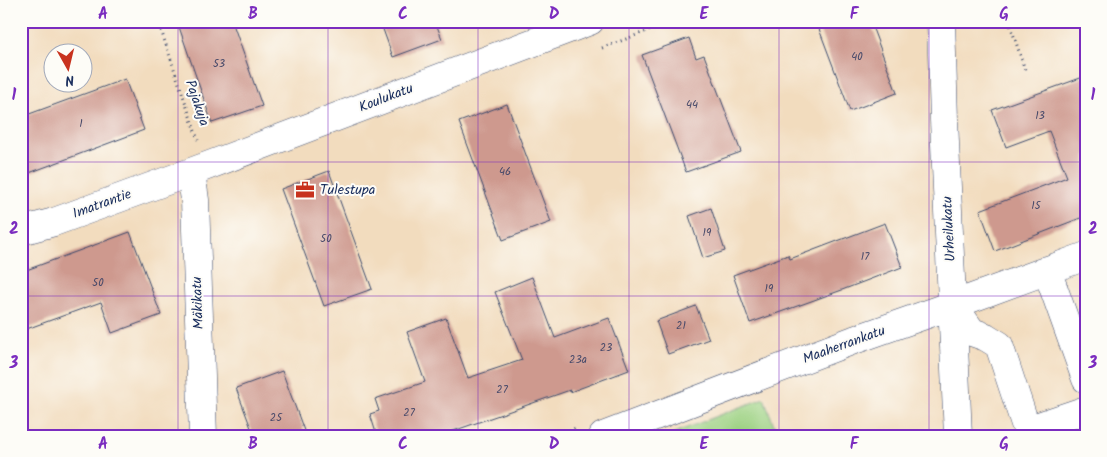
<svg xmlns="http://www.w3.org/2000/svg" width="1107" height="457" font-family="Kalam,sans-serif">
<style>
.green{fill:#9cd182;stroke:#5c8070}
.building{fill:#ce998e}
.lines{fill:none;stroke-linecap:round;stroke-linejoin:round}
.minor-casing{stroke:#3b496c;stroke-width:29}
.path{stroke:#3b496c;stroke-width:3;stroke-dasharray:1 4;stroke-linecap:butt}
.minor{stroke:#fff;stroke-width:28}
.grid{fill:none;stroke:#7b2cbf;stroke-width:1;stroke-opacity:0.55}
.labels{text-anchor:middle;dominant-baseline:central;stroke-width:4;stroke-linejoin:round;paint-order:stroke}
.number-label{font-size:11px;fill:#484a6a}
.street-label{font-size:14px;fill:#1b2f5e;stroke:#fdfcf7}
.poi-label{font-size:14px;fill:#1b2f5e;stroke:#fdfcf7;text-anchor:start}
.neatline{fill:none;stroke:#7b2cbf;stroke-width:2}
.grid-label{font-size:16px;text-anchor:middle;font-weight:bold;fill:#7b2cbf}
</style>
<rect width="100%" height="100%" fill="#fdfcf7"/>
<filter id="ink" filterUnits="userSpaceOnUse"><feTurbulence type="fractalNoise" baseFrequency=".02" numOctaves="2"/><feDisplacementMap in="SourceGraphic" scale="10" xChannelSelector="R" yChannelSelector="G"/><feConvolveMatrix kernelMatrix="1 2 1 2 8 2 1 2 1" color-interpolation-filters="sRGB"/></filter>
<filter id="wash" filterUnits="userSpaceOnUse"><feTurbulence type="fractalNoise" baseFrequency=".0096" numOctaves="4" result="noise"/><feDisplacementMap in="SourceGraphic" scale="20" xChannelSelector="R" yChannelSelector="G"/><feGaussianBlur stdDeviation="1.12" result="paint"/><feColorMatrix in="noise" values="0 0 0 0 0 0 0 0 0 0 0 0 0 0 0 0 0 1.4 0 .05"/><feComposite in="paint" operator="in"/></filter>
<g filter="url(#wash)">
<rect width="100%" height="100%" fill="#f2dcbe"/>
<path class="green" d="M 764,398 L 778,436 L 666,436 Z"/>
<g id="blocks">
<path class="building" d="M 177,21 L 232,21 L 262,106 L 212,123 Z
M 380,21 L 435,21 L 442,39 L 393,57 Z
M 816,21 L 870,21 L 897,93 L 850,111 Z
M 689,38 L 696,58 L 704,55 L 741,152 L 686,172 L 642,55 Z
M 1086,76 L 1086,221 L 1084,221 L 1083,217 L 995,251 L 980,210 L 1067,177 L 1049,131 L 1006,147 L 992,110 Z
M 125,79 L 144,130 L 21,176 L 21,117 Z
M 507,104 L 551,222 L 503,240 L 459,122 Z
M 329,171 L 372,289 L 324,306 L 281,189 Z
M 711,208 L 725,251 L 703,258 L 689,216 Z
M 885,223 L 902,267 L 842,290 L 750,323 L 733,275 L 788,255 L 790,259 Z
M 130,232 L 161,315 L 112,333 L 101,302 L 21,331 L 21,272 Z
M 532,277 L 555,338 L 609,318 L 629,370 L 570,392 L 570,390 L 439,436 L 377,436 L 370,414 L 379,411 L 375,399 L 425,382 L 407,332 L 446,318 L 468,378 L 522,360 L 495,292 Z
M 696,306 L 709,339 L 668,354 L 656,321 Z
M 282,371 L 306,436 L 254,436 L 236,388 Z"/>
</g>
</g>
<g filter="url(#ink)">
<use href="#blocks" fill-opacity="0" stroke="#3b496c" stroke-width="1"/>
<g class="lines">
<g class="minor-casing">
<path id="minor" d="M 941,21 L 944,120 L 958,436
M 191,172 L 195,200 L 203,436
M 21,231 L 54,222 L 191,172 L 590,21
M 1047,270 L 1086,379
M 953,305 L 972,332 L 986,337 L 999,345 L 1027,430 L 1027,436
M 1027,430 L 1086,410
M 603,436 L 854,340 L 953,305 L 1086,256"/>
</g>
<path class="path" d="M 158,21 L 198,140
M 1009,21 L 1026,73
M 602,48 L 674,21
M 555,436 L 578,427"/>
<use href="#minor" class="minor"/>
</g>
</g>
<path class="grid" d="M 178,21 L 178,436M 328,21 L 328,436M 478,21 L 478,436M 629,21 L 629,436M 779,21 L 779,436M 929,21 L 929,436M 21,162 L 1086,162M 21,296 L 1086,296"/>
<defs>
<g id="office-bare" transform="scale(1.5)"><path d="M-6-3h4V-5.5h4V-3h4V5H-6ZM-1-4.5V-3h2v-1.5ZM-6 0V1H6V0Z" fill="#c8321e" stroke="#fdfcf7" stroke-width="2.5" paint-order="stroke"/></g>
</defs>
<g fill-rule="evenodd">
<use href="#office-bare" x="305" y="190"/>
</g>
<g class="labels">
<g class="number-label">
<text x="857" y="57">40</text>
<text x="219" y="64">53</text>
<text x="692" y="105">44</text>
<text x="1040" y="116">13</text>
<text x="81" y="124">1</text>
<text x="505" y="172">46</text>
<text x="1036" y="206">15</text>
<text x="707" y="233">19</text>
<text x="326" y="239">50</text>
<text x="865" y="257">17</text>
<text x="98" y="283">50</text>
<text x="769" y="289">19</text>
<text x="681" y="326">21</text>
<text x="606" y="348">23</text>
<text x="578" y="360">23a</text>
<text x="502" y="390">27</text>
<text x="409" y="413">27</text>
<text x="276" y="418">25</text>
</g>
<g class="street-label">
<text transform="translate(386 98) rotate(-21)">Koulukatu</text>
<text transform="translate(197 103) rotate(71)">Pajakuja</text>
<text transform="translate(102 204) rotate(-20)">Imatrantie</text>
<text transform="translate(949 229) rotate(-93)">Urheilukatu</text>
<text transform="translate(198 303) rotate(-92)">Mäkikatu</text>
<text transform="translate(844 345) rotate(-20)">Maaherrankatu</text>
</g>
<g class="poi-label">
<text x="320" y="190">Tulestupa</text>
</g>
</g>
<rect width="1107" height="457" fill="none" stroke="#fdfcf7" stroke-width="55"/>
<g transform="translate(68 68) rotate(172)"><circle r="24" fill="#fdfcf7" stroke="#a3aaba"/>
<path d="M0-4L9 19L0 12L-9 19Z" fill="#c8321e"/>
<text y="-8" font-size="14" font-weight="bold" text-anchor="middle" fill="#1b2f5e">N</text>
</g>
<rect x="28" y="28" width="1052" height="402" class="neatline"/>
<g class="grid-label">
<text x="103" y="19">A</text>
<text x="253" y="19">B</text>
<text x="403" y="19">C</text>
<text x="554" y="19">D</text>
<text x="704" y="19">E</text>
<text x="854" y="19">F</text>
<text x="1004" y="19">G</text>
<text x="14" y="100">1</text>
<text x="1093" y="100">1</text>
<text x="14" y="234">2</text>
<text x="1093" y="234">2</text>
<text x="14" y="368">3</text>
<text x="1093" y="368">3</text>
<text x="103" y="449">A</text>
<text x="253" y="449">B</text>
<text x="403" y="449">C</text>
<text x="554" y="449">D</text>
<text x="704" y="449">E</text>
<text x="854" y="449">F</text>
<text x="1004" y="449">G</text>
</g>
</svg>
